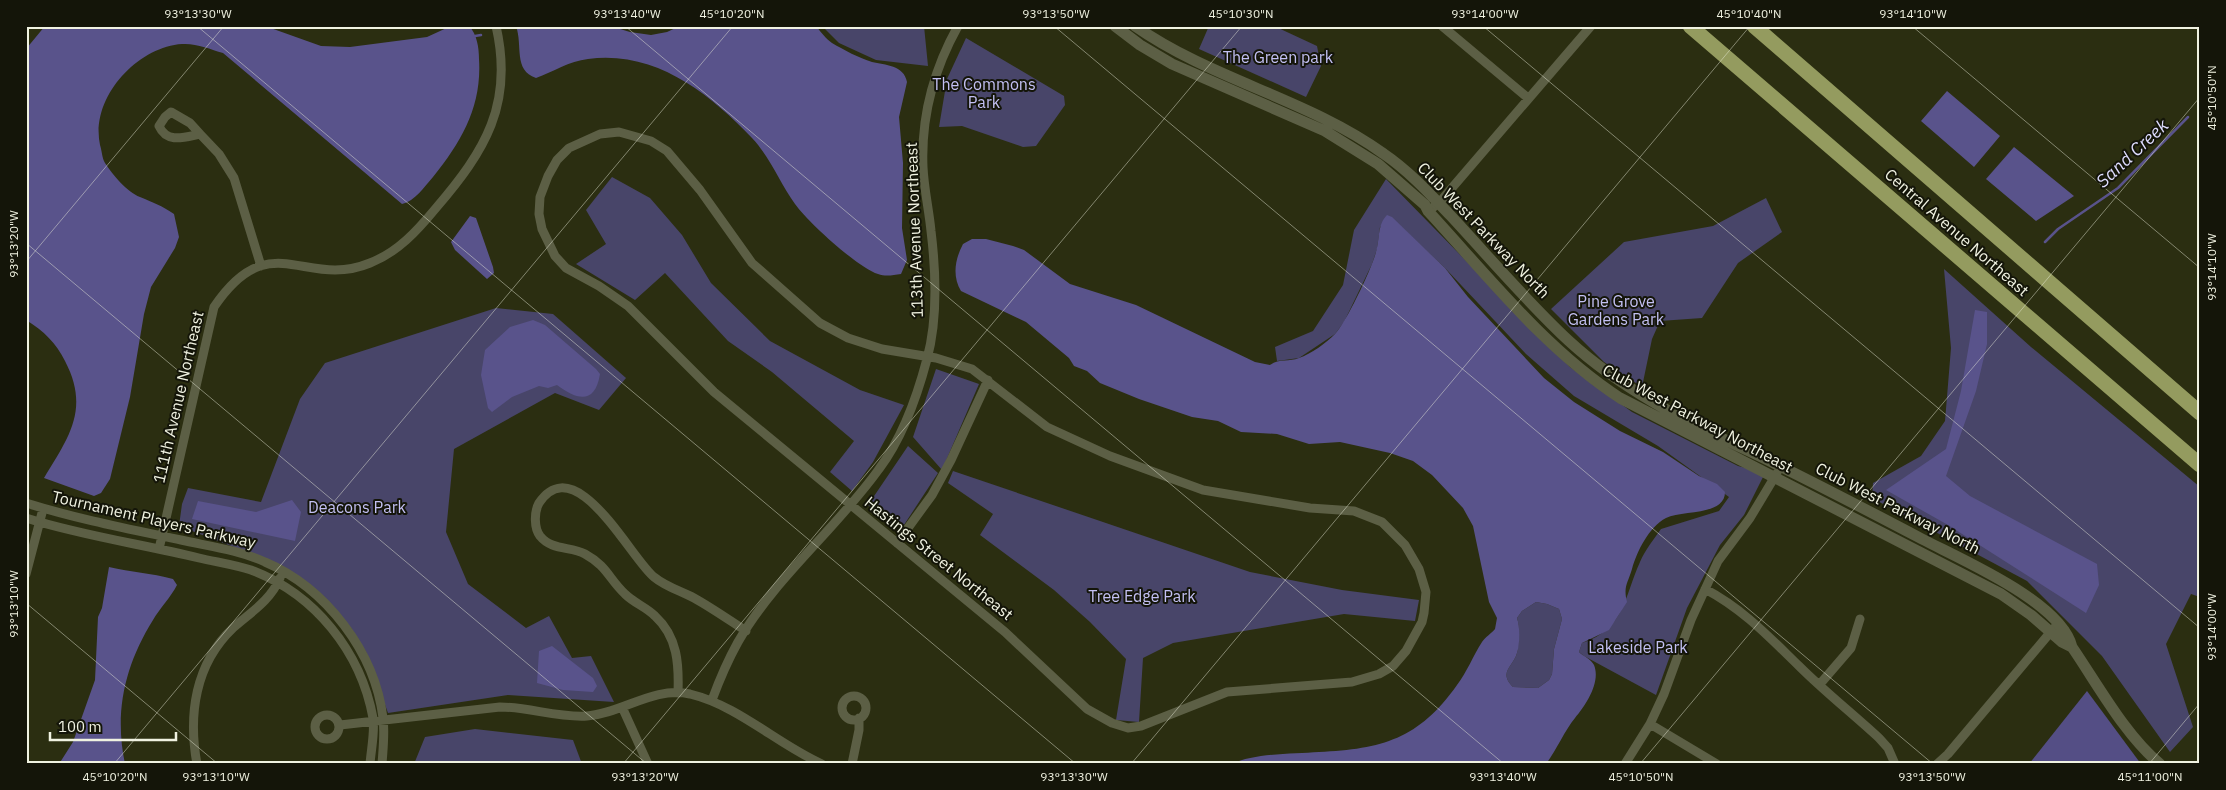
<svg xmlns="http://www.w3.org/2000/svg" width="2226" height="790" font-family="'IBM Plex Sans',sans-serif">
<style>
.green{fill:#484569}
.forest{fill:#544e85}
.water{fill:#59538b;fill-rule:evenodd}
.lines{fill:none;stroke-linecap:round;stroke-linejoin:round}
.stream{stroke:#59538b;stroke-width:2.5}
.minor{stroke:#5c5f45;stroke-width:9}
.tertiary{stroke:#5c5f45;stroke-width:11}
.trunk{stroke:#949b5f;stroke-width:15}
.ticks{fill:none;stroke:#f0f2e1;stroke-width:1;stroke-opacity:0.45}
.labels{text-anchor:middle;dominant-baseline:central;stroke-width:4;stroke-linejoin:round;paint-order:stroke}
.park-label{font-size:16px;fill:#c3c0f3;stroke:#141509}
.street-label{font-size:16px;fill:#f0f2e1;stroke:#141509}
.water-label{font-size:18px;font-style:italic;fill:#dedcff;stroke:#141509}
.neatline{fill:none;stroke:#f0f2e1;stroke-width:2}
.ticks-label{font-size:12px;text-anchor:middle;fill:#f0f2e1}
</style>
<rect width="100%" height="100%" fill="#2b2e11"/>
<path class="green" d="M 822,26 L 924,26 L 928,66 L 876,60 L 839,43 Z
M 1209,26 L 1274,26 L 1317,46 L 1321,66 L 1306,97 L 1199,49 Z
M 966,38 L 1064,96 L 1065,105 L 1036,146 L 1023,147 L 962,126 L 939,127 L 947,79 Z
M 612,177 L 650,198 L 682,235 L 711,283 L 770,341 L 860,390 L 904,405 L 873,462 L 852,491 L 830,472 L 854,441 L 772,372 L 728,341 L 665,273 L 635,300 L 576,264 L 606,244 L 586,210 Z
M 1386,179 L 1570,367 L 1632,412 L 1738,466 L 1765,473 L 1744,515 L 1720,545 L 1687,608 L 1656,695 L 1584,656 L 1579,652 L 1582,643 C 1625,629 1624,597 1640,562 C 1645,550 1654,539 1661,529 L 1719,511 L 1729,497 L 1658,446 L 1574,396 L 1526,354 L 1445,268 L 1392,218 L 1380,227 L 1377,249 L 1372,264 L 1344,322 L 1335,334 L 1299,358 L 1277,361 L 1275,347 L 1313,331 L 1343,285 L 1354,230 Z
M 1766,198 L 1782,232 L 1738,263 L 1702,318 L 1660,321 L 1652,339 L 1642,387 L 1604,362 L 1551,309 L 1624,242 L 1713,226 Z
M 1944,269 L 2031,347 L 2200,487 L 2200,597 L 2191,594 L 2166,644 L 2193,727 L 2170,752 L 2102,656 L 2027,581 L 1872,498 L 1873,483 L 1921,456 L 1945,421 L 1951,348 Z
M 496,308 L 553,314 L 626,378 L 599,410 L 555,393 L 454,449 L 446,532 L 468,584 L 526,628 L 549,616 L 572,658 L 591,656 L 614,702 L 508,695 L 388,713 L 366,652 L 351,628 L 329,602 L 257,556 L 179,526 L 182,504 L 188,488 L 261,502 L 300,399 L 325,363 Z
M 936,369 L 979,384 L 942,470 L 913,437 Z
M 908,446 L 938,473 L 900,531 L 868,505 Z
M 953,471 L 1250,572 L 1342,590 L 1419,600 L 1415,621 L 1344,614 L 1173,643 L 1143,658 L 1139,722 L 1116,720 L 1126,659 L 1090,622 L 1054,590 L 980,535 L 993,514 L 948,483 Z
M 1536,602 L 1547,604 L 1559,609 L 1562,619 L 1554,649 L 1552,674 L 1549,680 L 1538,688 L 1513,687 C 1498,672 1513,667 1517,653 C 1519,645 1520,626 1517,618 L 1522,611 Z
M 475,729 L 573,740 L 582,764 L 414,764 L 425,737 Z"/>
<path class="forest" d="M 2087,691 L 2141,764 L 2029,764 Z"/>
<path class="water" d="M 45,26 L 265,26 L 321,46 L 350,47 L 427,37 L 451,26 L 469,26 C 477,34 479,48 479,59 C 482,106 462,141 433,177 C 424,187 415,201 402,204 L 223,53 C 210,49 196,43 182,44 C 137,47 90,98 100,145 C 102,151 102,158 105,163 C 113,175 127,192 140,197 C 154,203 161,205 174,214 L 179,237 L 175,248 L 151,287 L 144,314 L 130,397 L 110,479 L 101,493 L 94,496 L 44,478 C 69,437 90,409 65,361 C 56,343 44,331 26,320 L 26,49 Z
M 516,26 L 610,26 L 630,32 L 651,35 L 667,32 L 680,26 L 816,26 C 821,32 826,39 832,43 C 844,50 859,58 872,62 C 885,65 904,65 907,82 L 899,117 L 903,163 L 902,228 L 907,260 L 901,274 C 893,275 886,277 878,274 C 858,268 808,222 795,204 C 780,183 770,157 752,138 C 709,93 655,50 588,59 C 569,61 553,72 536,78 C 513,70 523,46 516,26 Z
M 1947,91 L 2000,136 L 1974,167 L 1921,121 Z
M 2014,147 L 2074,196 L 2036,221 L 1986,179 Z
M 1387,215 L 1392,217 L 1445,268 L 1468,297 L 1544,378 L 1574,402 L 1620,431 L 1663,452 L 1699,476 L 1717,484 L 1725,492 C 1725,516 1682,510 1666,518 C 1649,527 1637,551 1632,569 C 1628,583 1623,586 1627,602 L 1609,630 L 1582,643 L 1579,652 C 1583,656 1591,659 1594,665 C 1601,682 1586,705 1575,718 C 1565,730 1557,749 1546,764 L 1232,764 C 1254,753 1294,754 1319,752 C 1382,749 1419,739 1457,685 C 1467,672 1473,656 1482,642 C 1485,637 1492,633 1495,629 L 1497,618 L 1489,602 L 1473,526 L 1463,508 L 1432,475 L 1413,461 L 1390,453 L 1340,442 L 1309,444 L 1277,434 L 1241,432 L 1218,421 L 1192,417 L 1139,399 L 1100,383 L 1087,371 L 1074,366 L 1069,358 L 1026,322 L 961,291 C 952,276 955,259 963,244 L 972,239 L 986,239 L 1013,246 L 1024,250 L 1070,284 L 1136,305 L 1255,362 L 1270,365 C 1280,358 1289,362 1299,358 C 1311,354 1326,343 1335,334 C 1346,323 1372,268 1376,252 C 1380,239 1377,225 1387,215 ZM 1536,602 L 1547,604 L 1559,609 L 1562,619 L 1554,649 L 1552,674 L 1549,680 L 1538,688 L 1513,687 C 1498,672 1513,667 1517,653 C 1520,644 1520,626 1517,618 L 1522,611 Z
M 470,216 L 476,218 L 493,267 L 494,273 L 487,279 L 455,250 L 451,242 Z
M 1975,310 L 1987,312 L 1987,344 L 1976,391 L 1946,476 L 1970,496 L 2097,564 L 2099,585 L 2086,613 L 1948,525 L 1886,490 L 1946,449 L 1961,391 Z
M 533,320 L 545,325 L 596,369 L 600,374 C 595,405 577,400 557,385 L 548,388 L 539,386 L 512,397 L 492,412 L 488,408 L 481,375 L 485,350 L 510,327 Z
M 292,500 L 301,512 L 295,541 L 192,519 L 198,501 L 256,512 Z
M 109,567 C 131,572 151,573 173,579 L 177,585 C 171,597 160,608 153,620 C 125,665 114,712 125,764 L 59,764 L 73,742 L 95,680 L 98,617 L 102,608 Z
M 552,646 L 593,678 L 597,686 L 593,692 L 563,690 L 537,683 L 539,651 Z"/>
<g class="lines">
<path class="stream" d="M 510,26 L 511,26
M 475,36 L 481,35
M 2045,242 L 2058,229 L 2118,188 L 2188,117"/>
<path class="minor" d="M 1442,26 L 1528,98
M 171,112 L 190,123 L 200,134 C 185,137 167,144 159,126 L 165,117 Z
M 619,132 L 651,141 L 667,151 L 700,190 L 752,263 L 820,323 L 848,338 L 882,349 L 936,358 L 972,369 L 1047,427 L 1110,456 L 1203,490 L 1310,508 L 1354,511 L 1382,522 L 1405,545 L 1419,569 L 1426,592 L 1424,613 L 1422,622 L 1406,651 L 1393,666 L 1379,674 L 1352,682 L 1227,692 L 1141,726 L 1128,728 L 1112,723 L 1087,709 L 1005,632 L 714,392 L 628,306 L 599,286 L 566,268 L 555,256 L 542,229 L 539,214 L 540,197 L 548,176 L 557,160 L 569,148 L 600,134 Z
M 200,134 L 219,154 L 234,178 L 261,266
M 1428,211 L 1439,203 L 1591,26
M 26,503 C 77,519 129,529 181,540 C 208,546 239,550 265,562 C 326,588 375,652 383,718 C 385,733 383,749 382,764
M 26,518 C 83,536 142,544 199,558 C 216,562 235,565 251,570 C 315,594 361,652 373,718 C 375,732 371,750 370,764
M 897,543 L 932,495 L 951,460 L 988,380
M 159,549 L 214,307 C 270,224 305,290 370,263 C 398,252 417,231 436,208 C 485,151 514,104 496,26
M 26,574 L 43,509
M 1705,589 C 1743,609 1769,637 1799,666 C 1824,691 1853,714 1879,738 L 1888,748 L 1895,764
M 1820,684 L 1851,648 L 1860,619
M 678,693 C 679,665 678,637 655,616 C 646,607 634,603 625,594 C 609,579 607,566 585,554 C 571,546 552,551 540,536 C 534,528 534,512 539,503 C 576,448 631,559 654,577 C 666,587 681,591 694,598 C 712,608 729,620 746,631
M842 708a12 12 0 1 1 24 0a12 12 0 1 1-24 0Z
M 712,700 C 719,681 728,660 738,642 C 774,579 837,528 879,469 C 903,437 917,397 927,359 C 938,319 936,272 931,231 C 929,210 924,189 923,167 C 921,118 934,69 958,26
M 622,707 L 648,764
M315 727a12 12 0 1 1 24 0a12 12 0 1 1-24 0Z
M 1650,724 L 1717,764
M 340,725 L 500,707 C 529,707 558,718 587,716 C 623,713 653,686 690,694 C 739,706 777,744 822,764
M 197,764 C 188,715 195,664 233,628 C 251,612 270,601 280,578
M 852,764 L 859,730 L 859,718
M 1625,764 L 1650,724 L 1664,694 L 1691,620 L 1718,561 L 1750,518 L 1777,473
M 1937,764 L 1948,754 L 2054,628"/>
<path class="tertiary" d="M 1115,26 L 1140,45 L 1172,64 L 1325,131 L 1378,164 L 1425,205 L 1428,211 C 1488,276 1545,349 1620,398 L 2001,594 L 2031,615 L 2062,642 L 2072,647
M 1135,26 C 1212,80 1308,99 1384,154 C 1409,171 1430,194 1451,216 C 1490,258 1527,302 1569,341 C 1620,388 1686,422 1749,451 C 1808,479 1865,509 1922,539 C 1962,560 2061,602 2072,647 C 2098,685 2125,735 2160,764"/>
<path class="trunk" d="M 1690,26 L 2200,465
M 1754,26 L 2200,413"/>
</g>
<path class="ticks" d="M 197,26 L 1076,764M 625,26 L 1504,764M 1054,26 L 1933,764M 1483,26 L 2200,628M 1912,26 L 2200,268M 26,243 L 647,764M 26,262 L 224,26M 26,603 L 218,764M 114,764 L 733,26M 623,764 L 1242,26M 1131,764 L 1750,26M 1640,764 L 2200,97M 2149,764 L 2200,703"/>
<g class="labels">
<g class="park-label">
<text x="1278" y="57">The Green park</text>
<text x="984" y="84">The Commons<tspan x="984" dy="18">Park</tspan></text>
<text x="1616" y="301">Pine Grove<tspan x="1616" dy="18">Gardens Park</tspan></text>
<text x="357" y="507">Deacons Park</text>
<text x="1142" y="596">Tree Edge Park</text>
<text x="1638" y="647">Lakeside Park</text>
</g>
<g class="street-label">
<text transform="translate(914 230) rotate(-92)">113th Avenue Northeast</text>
<text transform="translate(1484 230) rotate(46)">Club West Parkway North</text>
<text transform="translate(1957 232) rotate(41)">Central Avenue Northeast</text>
<text transform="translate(178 397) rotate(-77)">111th Avenue Northeast</text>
<text transform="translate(1698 418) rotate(28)">Club West Parkway Northeast</text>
<text transform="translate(1898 508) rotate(27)">Club West Parkway North</text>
<text transform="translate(154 519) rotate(13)">Tournament Players Parkway</text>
<text transform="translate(939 558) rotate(39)">Hastings Street Northeast</text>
</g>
<g class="water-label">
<text transform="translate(2132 153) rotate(-43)">Sand Creek</text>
</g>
</g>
<rect width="2226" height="790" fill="none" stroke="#141509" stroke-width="55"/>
<path d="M50 732v8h126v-8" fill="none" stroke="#f0f2e1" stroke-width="2.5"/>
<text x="58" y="732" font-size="15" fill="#f0f2e1" stroke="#141509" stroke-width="4" paint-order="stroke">100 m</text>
<rect x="28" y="28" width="2170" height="734" class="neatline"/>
<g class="ticks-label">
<text x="198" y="18">93°13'30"W</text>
<text x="627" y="18">93°13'40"W</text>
<text x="732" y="18">45°10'20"N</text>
<text x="1056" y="18">93°13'50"W</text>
<text x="1241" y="18">45°10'30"N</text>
<text x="1485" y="18">93°14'00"W</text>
<text x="1749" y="18">45°10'40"N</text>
<text x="1913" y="18">93°14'10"W</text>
<text transform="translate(2212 98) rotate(-90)" y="4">45°10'50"N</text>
<text transform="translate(14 244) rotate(-90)" y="4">93°13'20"W</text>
<text transform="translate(2212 267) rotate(-90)" y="4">93°14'10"W</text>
<text transform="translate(14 604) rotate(-90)" y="4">93°13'10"W</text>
<text transform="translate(2212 627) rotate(-90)" y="4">93°14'00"W</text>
<text x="115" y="781">45°10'20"N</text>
<text x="216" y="781">93°13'10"W</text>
<text x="645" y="781">93°13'20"W</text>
<text x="1074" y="781">93°13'30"W</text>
<text x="1503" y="781">93°13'40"W</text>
<text x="1641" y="781">45°10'50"N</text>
<text x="1932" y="781">93°13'50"W</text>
<text x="2150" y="781">45°11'00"N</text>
</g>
</svg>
